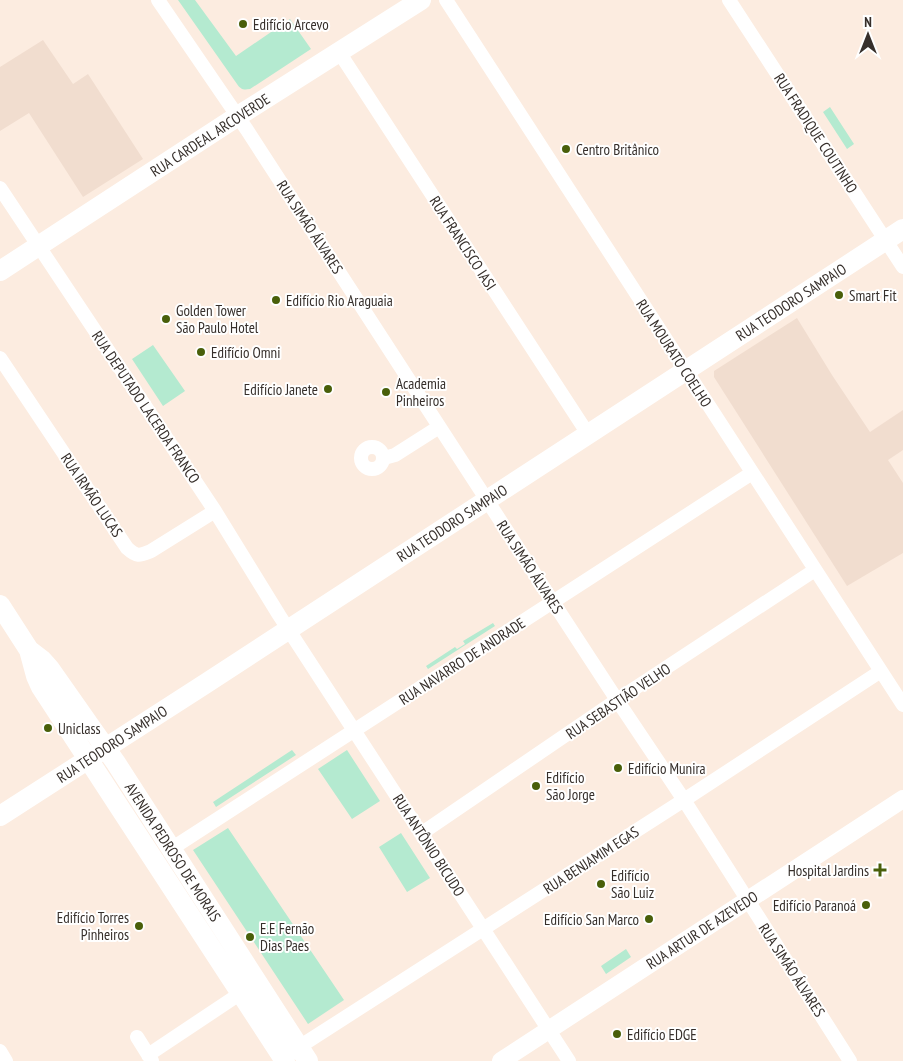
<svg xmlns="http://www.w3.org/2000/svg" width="903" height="1061" font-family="'PT Sans Narrow',sans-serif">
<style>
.commercial{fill:#f1ddcf}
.green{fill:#b4ead0}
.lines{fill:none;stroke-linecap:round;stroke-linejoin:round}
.minor{stroke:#fff;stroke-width:14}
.tertiary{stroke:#fff;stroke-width:18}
.secondary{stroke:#fff;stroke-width:20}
.poi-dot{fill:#495f0a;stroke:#fff;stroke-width:2}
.labels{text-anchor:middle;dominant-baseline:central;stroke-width:4;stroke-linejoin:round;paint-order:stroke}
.poi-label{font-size:15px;fill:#362f2b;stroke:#fff;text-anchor:start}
.street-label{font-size:15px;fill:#362f2b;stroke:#fff}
</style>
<rect width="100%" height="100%" fill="#fcece0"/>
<path class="commercial" d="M 43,40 L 73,84 L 88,74 L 143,159 L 83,197 L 29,113 L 0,131 L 0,67 Z
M 797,318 L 832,375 L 870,432 L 903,410 L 903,450 L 888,460 L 903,483 L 903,553 L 847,586 L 714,377 L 714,371 Z"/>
<path class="green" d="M 178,0 L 195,0 L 236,56 L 290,19 L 311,49 L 250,89 C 244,90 241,90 237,84 Z
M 830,107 L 854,144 L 847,149 L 823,112 Z
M 153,345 L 185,391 L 163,406 L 132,359 Z
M 493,623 L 495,626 L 428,669 L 426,666 L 455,647 L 457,649 L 465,644 L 463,641 Z
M 292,750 L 296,755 L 216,807 L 213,802 Z
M 347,750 L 380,801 L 352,819 L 318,769 Z
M 228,828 L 344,1000 L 308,1024 L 193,850 Z
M 401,833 L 430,878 L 407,892 L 379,847 Z
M 626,949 L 631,957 L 606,974 L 601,966 Z"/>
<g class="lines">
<path class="minor" d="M 158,0 L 247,130 L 553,602 L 617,700 L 684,800 L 850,1061
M 446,0 L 903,705
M 729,0 L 903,267
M 339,52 L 588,434
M 0,188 L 215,511 L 279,615 L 569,1061
M 0,358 L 127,548 C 137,557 139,556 151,551 L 215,511
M361 458a11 11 0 1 1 22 0a11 11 0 1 1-22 0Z
M 384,458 L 395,455 L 439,427
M 422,833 L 617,700 L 815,570
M 171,849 L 752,473
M 137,1037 L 152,1061
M 299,1047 L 684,800 L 881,671
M 0,1051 L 6,1061
M 148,1055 L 241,993"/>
<path class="tertiary" d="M 501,1061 L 903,799"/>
<path class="secondary" d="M 0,271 L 238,116 L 421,0
M 0,605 L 29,650 L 36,676 L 41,687 L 285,1061
M 29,650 L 42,660 L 50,669 L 116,763 L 308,1061
M 0,816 L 205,684 L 903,229"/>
</g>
<g class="poi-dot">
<circle cx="243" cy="24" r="5"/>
<circle cx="566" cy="149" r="5"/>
<circle cx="839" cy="295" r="5"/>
<circle cx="276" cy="300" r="5"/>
<circle cx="166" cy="319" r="5"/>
<circle cx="201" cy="352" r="5"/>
<circle cx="328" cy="389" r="5"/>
<circle cx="386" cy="392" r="5"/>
<circle cx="48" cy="728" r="5"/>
<circle cx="618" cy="768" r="5"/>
<circle cx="536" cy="786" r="5"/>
<path d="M877.5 862.5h5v5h5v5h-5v5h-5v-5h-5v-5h5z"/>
<circle cx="601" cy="884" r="5"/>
<circle cx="866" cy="905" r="5"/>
<circle cx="649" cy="919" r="5"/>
<circle cx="139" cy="926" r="5"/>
<circle cx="250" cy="937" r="5"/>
<circle cx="617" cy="1034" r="5"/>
</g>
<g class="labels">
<g class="poi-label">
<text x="253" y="24">Edifício Arcevo</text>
<text x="576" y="149">Centro Britânico</text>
<text x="849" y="295">Smart Fit</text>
<text x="286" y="300">Edifício Rio Araguaia</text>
<text x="176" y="310">Golden Tower<tspan x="176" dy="17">São Paulo Hotel</tspan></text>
<text x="211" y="352">Edifício Omni</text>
<text x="396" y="383">Academia<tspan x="396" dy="17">Pinheiros</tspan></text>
<text x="318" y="389" text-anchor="end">Edifício Janete</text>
<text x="58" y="728">Uniclass</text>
<text x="628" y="768">Edifício Munira</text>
<text x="546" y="777">Edifício<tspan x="546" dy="17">São Jorge</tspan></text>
<text x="869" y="870" text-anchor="end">Hospital Jardins</text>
<text x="611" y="875">Edifício<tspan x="611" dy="17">São Luiz</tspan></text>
<text x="856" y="905" text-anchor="end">Edifício Paranoá</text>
<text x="129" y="917" text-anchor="end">Edifício Torres<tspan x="129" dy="17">Pinheiros</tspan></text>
<text x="639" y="919" text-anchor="end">Edifício San Marco</text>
<text x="260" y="928">E.E Fernão<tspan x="260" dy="17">Dias Paes</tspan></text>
<text x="627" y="1034">Edifício EDGE</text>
</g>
<g class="street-label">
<text transform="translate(816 133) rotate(57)">RUA FRADIQUE COUTINHO</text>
<text transform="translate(210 135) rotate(-33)">RUA CARDEAL ARCOVERDE</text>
<text transform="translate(310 227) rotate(57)">RUA SIMÃO ÁLVARES</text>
<text transform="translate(463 243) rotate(57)">RUA FRANCISCO IASI</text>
<text transform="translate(791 302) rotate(-33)">RUA TEODORO SAMPAIO</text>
<text transform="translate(674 353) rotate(57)">RUA MOURATO COELHO</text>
<text transform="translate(146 407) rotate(56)">RUA DEPUTADO LACERDA FRANCO</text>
<text transform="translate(92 495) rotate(56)">RUA IRMÃO LUCAS</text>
<text transform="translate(452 523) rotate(-33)">RUA TEODORO SAMPAIO</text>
<text transform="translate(530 567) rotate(57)">RUA SIMÃO ÁLVARES</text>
<text transform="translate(462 661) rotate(-33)">RUA NAVARRO DE ANDRADE</text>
<text transform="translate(618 701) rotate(-34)">RUA SEBASTIÃO VELHO</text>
<text transform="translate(112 744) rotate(-33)">RUA TEODORO SAMPAIO</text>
<text transform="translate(429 845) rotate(57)">RUA ANTÔNIO BICUDO</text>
<text transform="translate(173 852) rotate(57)">AVENIDA PEDROSO DE MORAIS</text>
<text transform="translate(591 860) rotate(-33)">RUA BENJAMIM EGAS</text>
<text transform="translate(702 930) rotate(-33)">RUA ARTUR DE AZEVEDO</text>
<text transform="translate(792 970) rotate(57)">RUA SIMÃO ÁLVARES</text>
</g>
</g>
<g transform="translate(868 35)" stroke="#ffffff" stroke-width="4" paint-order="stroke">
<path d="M0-4L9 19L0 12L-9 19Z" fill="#362f2b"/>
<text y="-8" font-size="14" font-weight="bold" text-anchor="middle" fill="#362f2b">N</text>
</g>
</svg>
